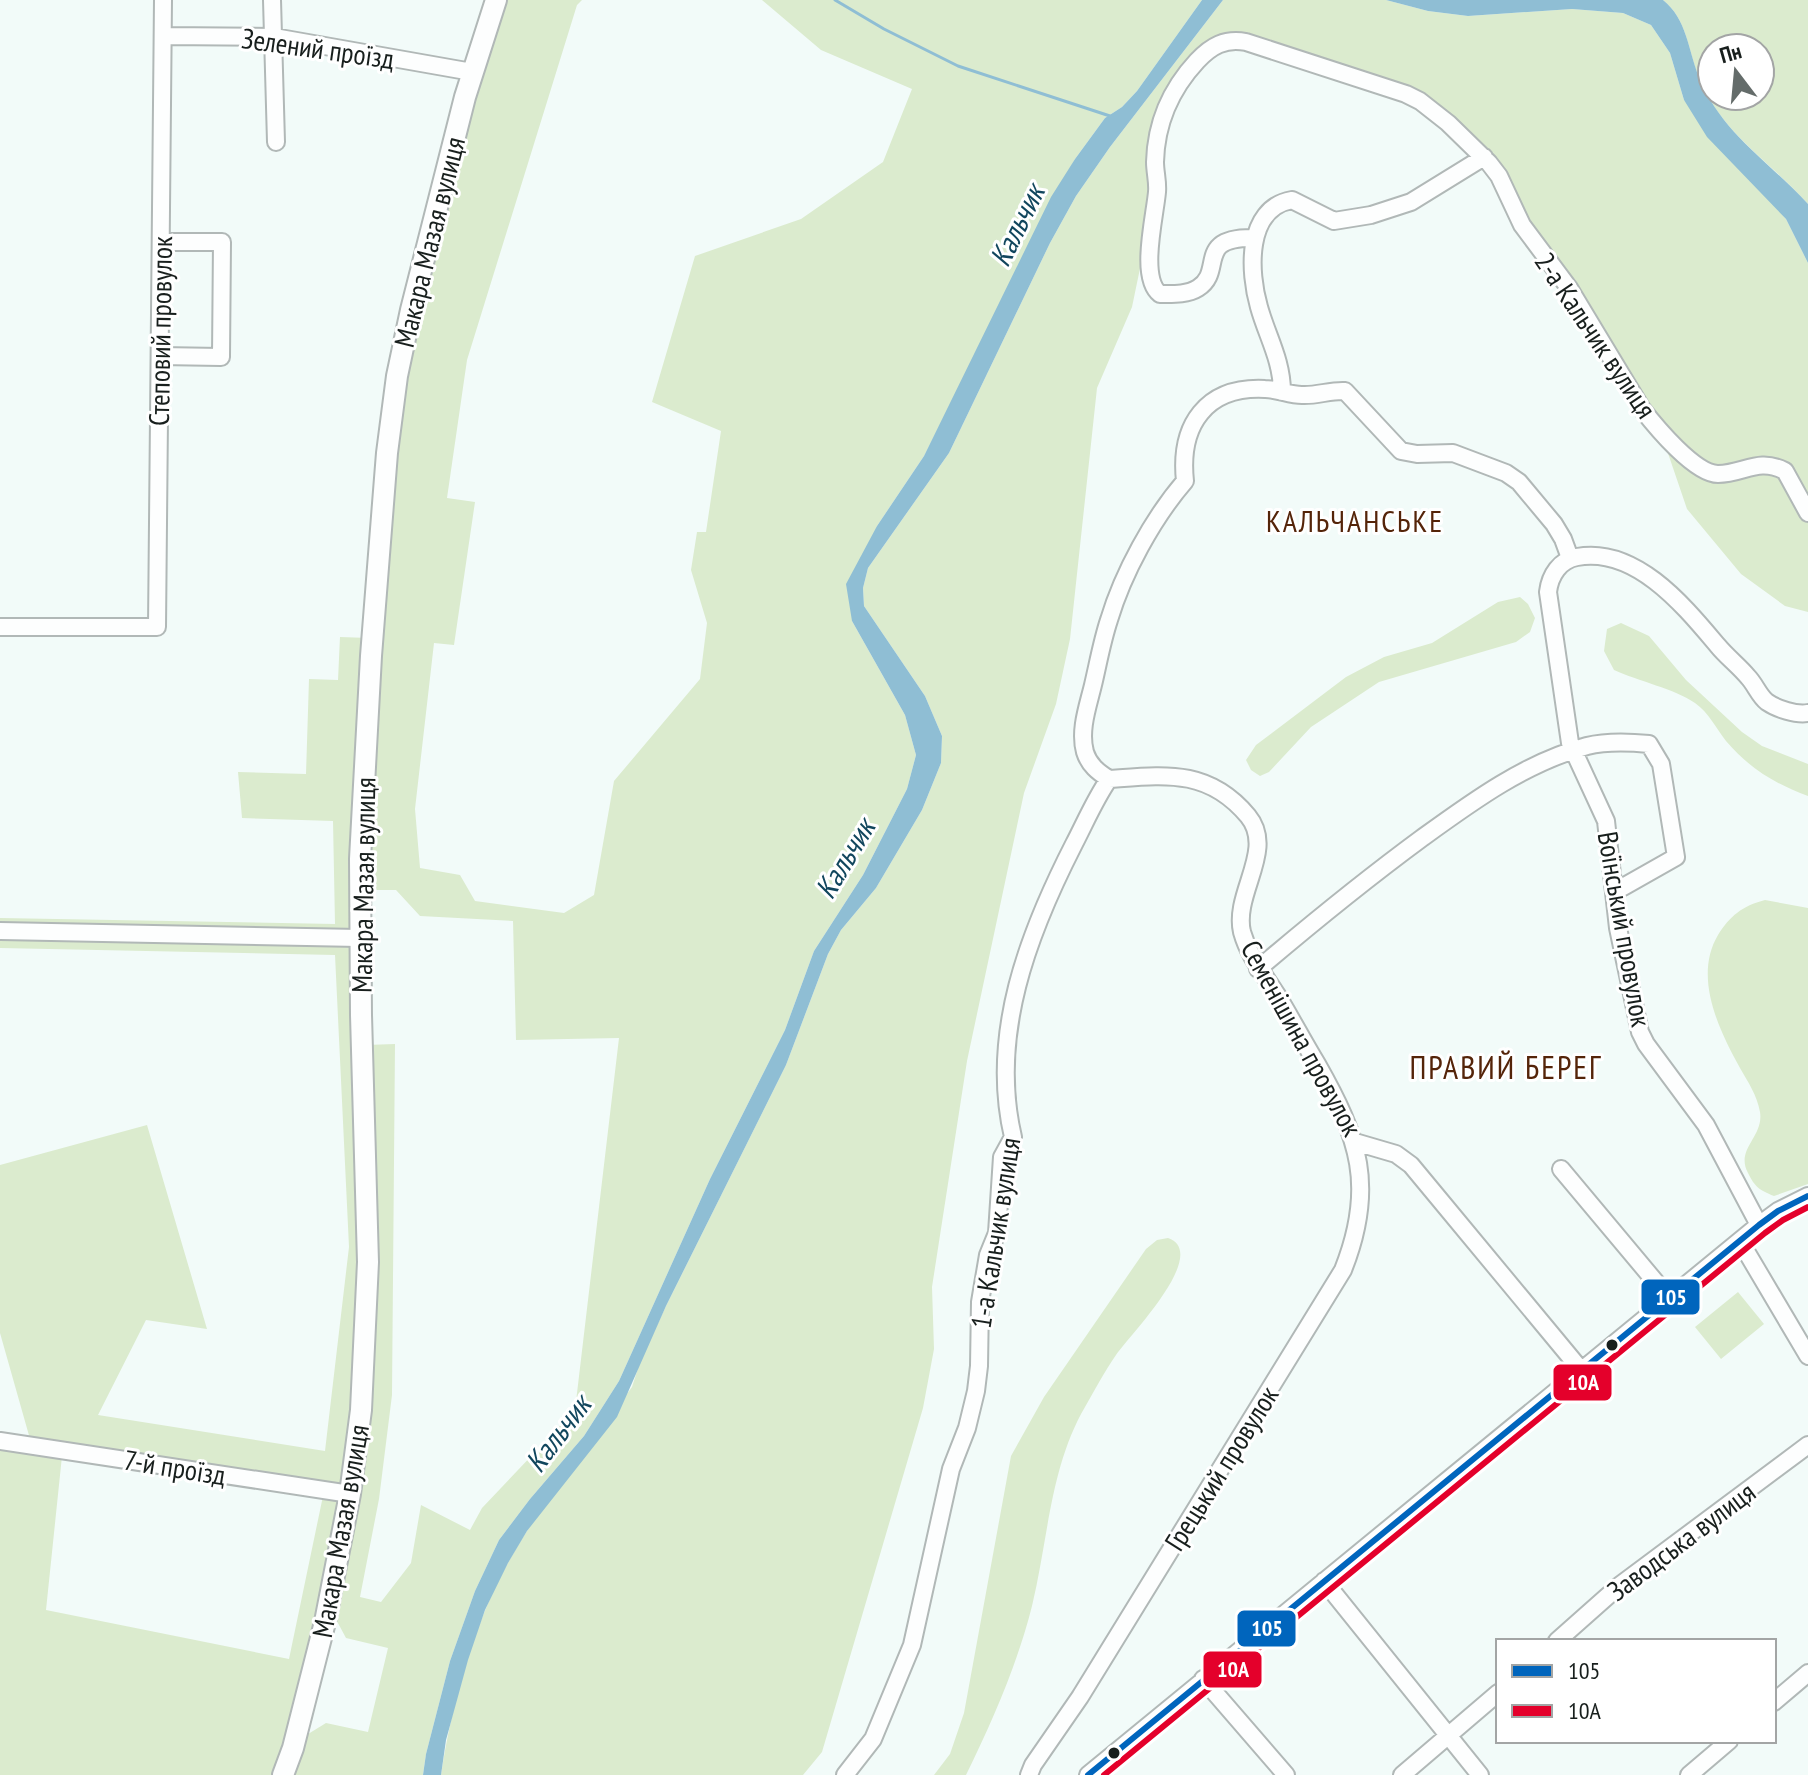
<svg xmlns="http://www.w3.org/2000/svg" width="1808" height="1775" font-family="'PT Sans Narrow',sans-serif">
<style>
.green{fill:#dbebce;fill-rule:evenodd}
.water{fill:#8fbed4}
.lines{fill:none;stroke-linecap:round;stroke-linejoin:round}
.stream{stroke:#8fbed4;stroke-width:3}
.minor-casing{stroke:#b1b8b7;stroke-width:20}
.major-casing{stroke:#b1b8b7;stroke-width:24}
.minor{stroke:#fdfefe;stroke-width:16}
.major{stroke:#fdfefe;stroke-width:20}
.bus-1-casing{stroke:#fff;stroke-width:12}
.bus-2-casing{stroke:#fff;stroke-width:12}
.bus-1{stroke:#0065bd;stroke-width:6}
.bus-2{stroke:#e4002b;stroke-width:6}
.bus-dot{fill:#181f1d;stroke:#fff;stroke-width:3}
.labels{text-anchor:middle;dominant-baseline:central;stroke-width:6;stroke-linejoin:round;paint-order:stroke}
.street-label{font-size:28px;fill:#181f1d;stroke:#fff}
.water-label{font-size:30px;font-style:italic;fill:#11465d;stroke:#fff}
.neighbourhood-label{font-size:30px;letter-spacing:2px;fill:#542409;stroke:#fff}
.quarter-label{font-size:32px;letter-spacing:2px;fill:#542409;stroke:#fff}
.line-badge{stroke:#fff;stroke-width:3}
.badge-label{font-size:22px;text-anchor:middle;font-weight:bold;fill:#fff}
</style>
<rect width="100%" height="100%" fill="#f2fbf9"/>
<path class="green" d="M 500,0 L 582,0 L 577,5 L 467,360 L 447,498 L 475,502 L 454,645 L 434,643 L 415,809 L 420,868 L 460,875 L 475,901 L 564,913 L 594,895 L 614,781 L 700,679 L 707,623 L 691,570 L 697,532 L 706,532 L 721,431 L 652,402 L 695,256 L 801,219 L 883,162 L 912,89 L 821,50 L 762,0 L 1202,0 L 1137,91 L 1122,107 L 1105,118 L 1075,159 L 924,456 L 877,526 L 852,621 L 905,715 L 916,755 L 907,789 L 863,875 L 814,951 L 785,1030 L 710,1179 L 619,1381 L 584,1436 L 530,1499 L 499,1540 L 475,1591 L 450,1661 L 426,1754 L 423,1775 L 288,1775 L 300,1739 L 326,1723 L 368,1732 L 388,1648 L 346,1638 L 332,1612 L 354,1495 L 366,1045 L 395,1044 L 392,1395 L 379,1499 L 360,1597 L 381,1602 L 411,1563 L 421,1505 L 470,1530 L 482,1508 L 575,1410 L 619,1038 L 516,1040 L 513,921 L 420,916 L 396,890 L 364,890 L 365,838 L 402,377 Z
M 1223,0 L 1386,0 L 1428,11 L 1468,16 L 1572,9 L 1623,13 L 1651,25 L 1670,53 L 1684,100 L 1786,219 L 1808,263 L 1808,612 L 1785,606 L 1741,574 L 1687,509 L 1657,421 L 1522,213 L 1432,104 L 1246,37 L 1183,71 L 1151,184 L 1143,254 L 1132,307 L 1097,388 L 1070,639 L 1056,704 L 1024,793 L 967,1061 L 932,1287 L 934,1349 L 923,1408 L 822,1752 L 803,1775 L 441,1775 C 452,1703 473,1625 509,1561 C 543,1500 590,1444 632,1387 L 640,1362 L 666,1306 L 786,1065 L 828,954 L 841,930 L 876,888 L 922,810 L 941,763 L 942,736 L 925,696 L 864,606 L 863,588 L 868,568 L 949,453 L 1050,243 L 1076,196 L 1110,147 Z
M 1663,0 L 1808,0 L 1808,204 C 1770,161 1722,134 1699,78 C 1688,50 1687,19 1663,0 ZM 1712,48 L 1760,48 L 1760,96 L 1712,96 Z
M 1520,597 L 1528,604 L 1535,618 L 1530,632 L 1516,642 L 1379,682 L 1311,727 L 1269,772 L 1260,776 L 1251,770 L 1246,760 L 1256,745 L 1346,677 L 1384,657 L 1432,643 L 1498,602 Z
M 1621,623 L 1649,636 L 1686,680 L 1742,732 L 1762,746 L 1808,764 L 1808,796 C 1775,784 1749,768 1726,741 C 1716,728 1709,713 1695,703 C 1675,689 1638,681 1614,670 L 1604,651 L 1607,629 Z
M 340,637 L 369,638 L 365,1262 L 348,1488 L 30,1439 L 0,1333 L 0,1165 L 147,1125 L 207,1329 L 146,1320 L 98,1415 L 325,1451 L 349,1247 L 335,955 L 0,948 L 0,918 L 335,924 L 333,821 L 242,818 L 238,772 L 306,774 L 309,679 L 338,680 Z
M 1765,900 L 1808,908 L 1808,1184 L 1774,1196 C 1759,1190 1755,1187 1748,1173 C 1735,1149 1764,1137 1760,1112 C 1757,1095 1748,1082 1740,1068 C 1719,1030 1693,977 1718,935 C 1730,916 1742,906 1765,900 Z
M 1168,1238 C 1211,1253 1129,1336 1116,1355 C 1104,1372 1095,1390 1085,1407 C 1050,1467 1048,1540 1032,1606 C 1017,1665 993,1720 966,1775 L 934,1775 L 950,1754 L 964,1713 L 1011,1456 L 1044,1397 L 1146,1249 L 1157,1240 Z
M 1738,1292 L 1764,1324 L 1721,1359 L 1695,1327 Z
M 0,1447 L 62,1456 L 46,1610 L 289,1659 L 323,1496 L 345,1499 L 279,1775 L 0,1775 Z"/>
<path class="water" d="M 1202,0 L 1223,0 L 1110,147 L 1076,196 L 1050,243 L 949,453 L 868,568 L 863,588 L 864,606 L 925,696 L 942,736 L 941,763 L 922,810 L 876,888 L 841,930 L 828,954 L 786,1065 L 666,1306 L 617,1417 L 527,1531 L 508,1563 L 485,1610 L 468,1660 L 446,1740 L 441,1775 L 423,1775 L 426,1754 L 450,1661 L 475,1591 L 499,1540 L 530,1499 L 584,1436 L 619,1381 L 710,1179 L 785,1030 L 814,951 L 863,875 L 907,789 L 916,755 L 905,715 L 852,621 L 846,584 L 877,526 L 924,456 L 1051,197 L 1075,159 L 1105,118 L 1122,107 L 1137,91 Z
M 1386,0 L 1663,0 C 1687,19 1688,50 1699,77 C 1721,133 1770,162 1808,204 L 1808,263 L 1786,219 L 1707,137 L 1684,100 L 1670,53 L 1651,25 L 1623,13 L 1572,9 L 1468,16 L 1428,11 Z"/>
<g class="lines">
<path class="stream" d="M 835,0 L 884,29 L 958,66 L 1110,116"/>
<g class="minor-casing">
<path id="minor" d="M 272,0 L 276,142
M 163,36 L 274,37 L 472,72
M 1254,238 C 1194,237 1225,271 1198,288 C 1187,295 1172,294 1160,294 C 1139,278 1155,216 1157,192 C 1158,182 1155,172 1155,162 C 1156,123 1171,89 1197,61 C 1211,46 1225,38 1246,42 L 1406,94 L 1420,101 L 1448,123 L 1489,163 L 1499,176 L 1522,225 L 1569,288 L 1642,409 C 1656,427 1695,474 1718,474 C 1744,474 1758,457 1785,471 L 1808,513
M 160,356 L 221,357 L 222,242 L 161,242
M 1282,392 C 1282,360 1267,336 1259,307 C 1249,273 1245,208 1292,200 L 1334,221 L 1371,215 L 1411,202 L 1484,157
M 0,627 L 157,627 L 163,0
M 1109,779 C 1098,772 1089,765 1085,752 C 1079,730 1088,706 1093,685 C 1098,664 1102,641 1109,620 C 1123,573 1153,518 1185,481 C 1179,425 1206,386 1265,389 C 1278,389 1289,395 1302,395 C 1316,396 1331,390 1345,391 L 1401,451 L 1417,454 L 1453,453 L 1506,473 L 1519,482 L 1554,524 L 1563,539 L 1570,558
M 0,931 L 359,938
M 1258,969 C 1311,924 1365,880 1422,838 C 1473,801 1525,763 1587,746 C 1607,741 1629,742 1649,744 L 1661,764 L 1676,857 L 1623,887 L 1615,888
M 1355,1142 L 1396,1154 L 1411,1165 L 1581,1370
M 1561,1169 L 1669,1298
M 1759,1225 L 1706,1125 L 1646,1044 L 1640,1032 L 1618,928 L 1606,821 L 1570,743 L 1548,592 C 1550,575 1560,560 1577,557 C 1636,546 1685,607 1718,646 C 1727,657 1739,666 1748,677 C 1755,684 1759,696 1767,702 C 1777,709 1796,715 1808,713
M 1740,1241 L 1808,1356
M 0,1441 L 350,1494
M 1324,1581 L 1480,1775
M 1557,1641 L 1619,1586 L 1808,1445
M 1203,1679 L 1286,1775
M 1774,1702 L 1808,1673
M 845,1775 L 873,1739 L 912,1645 L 951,1469 L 967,1428 L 976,1391 L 979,1366 L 980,1302 L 988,1255 L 997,1233 L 1002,1157 L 1013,1137 C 989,1035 1028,934 1074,844 C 1085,823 1095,799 1109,779
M 1029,1775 L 1033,1765 L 1080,1697 L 1343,1270 C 1376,1187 1359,1138 1317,1064 C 1303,1041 1291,1018 1277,995 C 1264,974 1249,957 1242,932 C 1233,893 1276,850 1248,816 C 1208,768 1164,775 1109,779
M 1088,1775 L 1759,1225 L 1778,1211 L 1808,1196
M 1402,1775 L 1498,1693
M 1689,1775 L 1729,1741"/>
</g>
<g class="major-casing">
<path id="major" d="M 283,1775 L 293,1748 L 325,1622 L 350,1494 L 361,1410 L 368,1262 L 361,1015 L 360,859 L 371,656 L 387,453 L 397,376 L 411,310 L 465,97 L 496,0"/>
</g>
<use href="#minor" class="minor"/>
<use href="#major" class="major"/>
<g class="bus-1-casing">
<path id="bus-1" d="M 1088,1775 L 1759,1225 L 1778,1211 L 1808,1196"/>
</g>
<g class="bus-2-casing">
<path id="bus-2" d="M 1104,1775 L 1765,1233 L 1783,1220 L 1808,1207"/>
</g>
<use href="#bus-1" class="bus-1"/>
<use href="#bus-2" class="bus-2"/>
</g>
<g class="bus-dot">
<circle cx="1612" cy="1345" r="7"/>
<circle cx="1114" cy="1753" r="7"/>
</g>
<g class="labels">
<g class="street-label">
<text transform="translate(318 48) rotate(8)">Зелений проїзд</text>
<text transform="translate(429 242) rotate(-76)">Макара Мазая вулиця</text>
<text transform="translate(160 331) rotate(-89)">Степовий провулок</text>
<text transform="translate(1596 335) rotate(56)">2-а Кальчик вулиця</text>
<text transform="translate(363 885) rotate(-89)">Макара Мазая вулиця</text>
<text transform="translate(1625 929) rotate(80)">Воїнський провулок</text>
<text transform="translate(1302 1038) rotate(61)">Семенішина провулок</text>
<text transform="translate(995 1233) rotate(-81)">1-а Кальчик вулиця</text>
<text transform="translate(175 1467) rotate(9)">7-й проїзд</text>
<text transform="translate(1221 1468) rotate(-58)">Грецький провулок</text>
<text transform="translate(340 1531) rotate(-80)">Макара Мазая вулиця</text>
<text transform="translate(1681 1541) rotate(-37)">Заводська вулиця</text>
</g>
<g class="water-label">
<text transform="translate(1016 225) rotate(-64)">Кальчик</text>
<text transform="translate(844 858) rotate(-59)">Кальчик</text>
<text transform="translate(557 1433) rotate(-53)">Кальчик</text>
</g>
<g class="neighbourhood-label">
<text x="1355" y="520">КАЛЬЧАНСЬКЕ</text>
</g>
<g class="quarter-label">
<text x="1506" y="1067">ПРАВИЙ БЕРЕГ</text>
</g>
</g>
<g class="line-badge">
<rect x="1640" y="1278" width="61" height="38" rx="8" fill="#0065bd"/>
<rect x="1552" y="1363" width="61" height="39" rx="8" fill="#e4002b"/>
<rect x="1236" y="1609" width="61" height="39" rx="8" fill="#0065bd"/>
<rect x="1202" y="1650" width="61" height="39" rx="8" fill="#e4002b"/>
</g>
<g class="badge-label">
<text x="1671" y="1305">105</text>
<text x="1583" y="1390">10А</text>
<text x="1267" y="1636">105</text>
<text x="1233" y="1677">10А</text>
</g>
<rect x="1496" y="1639" width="280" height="104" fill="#ffffff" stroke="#a3a5a5" stroke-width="2"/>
<rect x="1512" y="1665" width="40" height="12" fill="#0065bd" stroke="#a3a5a5" stroke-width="2"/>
<text x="1568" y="1679" font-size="24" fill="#181f1d">105</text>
<rect x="1512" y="1705" width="40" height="12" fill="#e4002b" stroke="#a3a5a5" stroke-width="2"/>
<text x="1568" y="1719" font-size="24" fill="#181f1d">10А</text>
<g transform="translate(1736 72) rotate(344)"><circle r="38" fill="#ffffff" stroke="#a3a5a5" stroke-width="2"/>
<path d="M0-6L14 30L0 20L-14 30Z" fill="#646c6a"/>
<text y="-12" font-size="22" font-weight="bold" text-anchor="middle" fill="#181f1d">Пн</text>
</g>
</svg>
